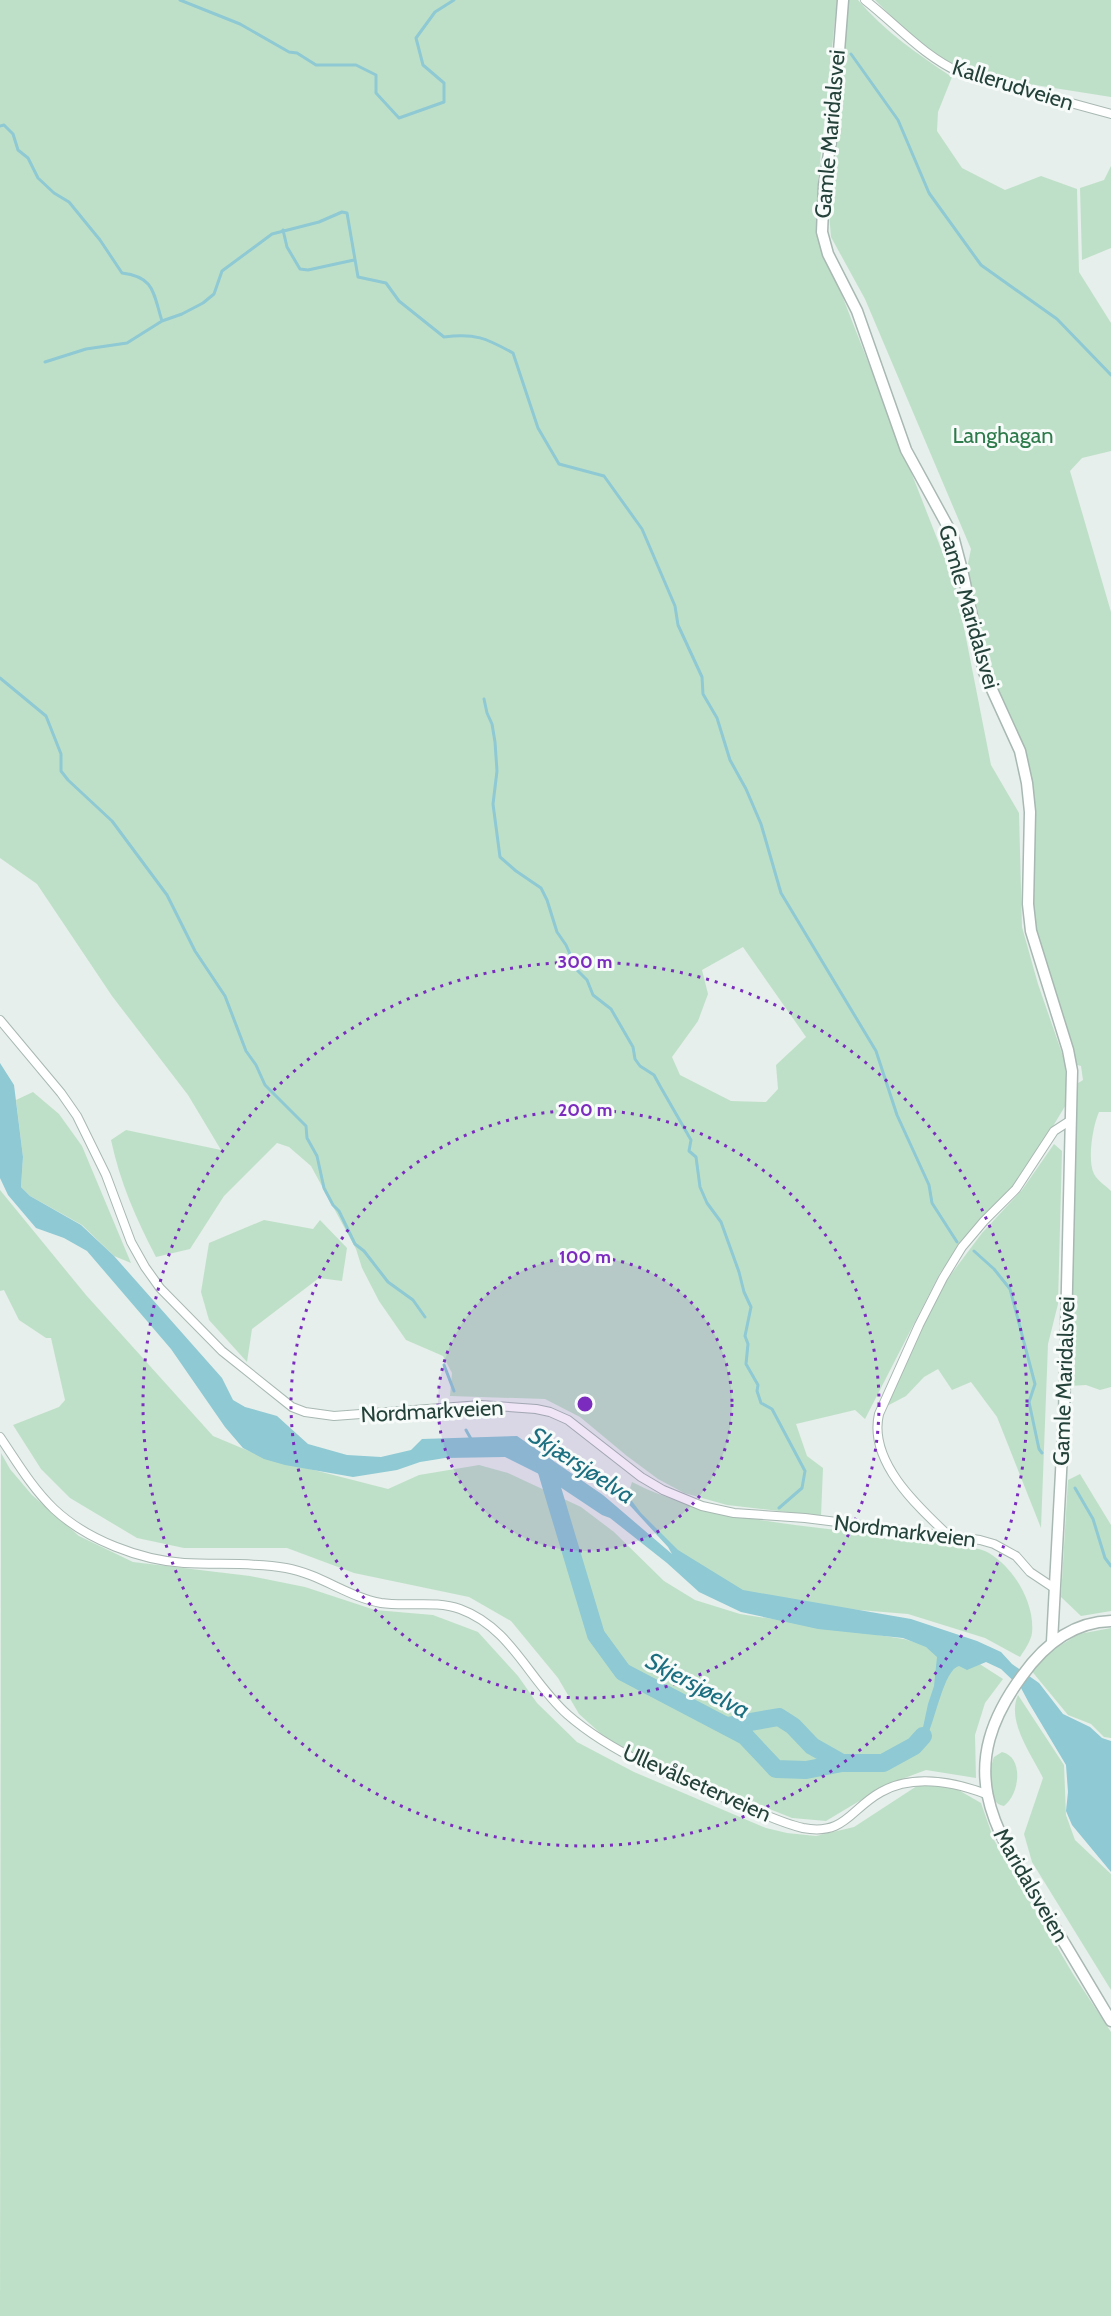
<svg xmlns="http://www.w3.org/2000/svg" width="1111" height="2316" font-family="Cabin,sans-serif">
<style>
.green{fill:#bfe0c8;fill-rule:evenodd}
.water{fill:#8ec9d4}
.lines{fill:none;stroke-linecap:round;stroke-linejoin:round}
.stream{stroke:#8ec9d4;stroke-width:3}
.river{stroke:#8ec9d4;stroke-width:18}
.minor-casing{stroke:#a8b8b2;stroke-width:10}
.tertiary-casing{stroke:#a8b8b2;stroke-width:13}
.minor{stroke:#fff;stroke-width:8}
.tertiary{stroke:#fff;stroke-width:10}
.ring{fill:none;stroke:#7b2cbf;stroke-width:3;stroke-dasharray:3 6}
.labels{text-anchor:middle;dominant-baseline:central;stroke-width:6;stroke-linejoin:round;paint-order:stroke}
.street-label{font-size:22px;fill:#24423a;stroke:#f7fbf9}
.park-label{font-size:22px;fill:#2d7a4b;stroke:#f7fbf9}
.water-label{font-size:24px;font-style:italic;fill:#1c6f80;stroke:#f7fbf9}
.centre{fill:#7b2cbf;stroke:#f7fbf9;stroke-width:3}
.ring-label{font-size:18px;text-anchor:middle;font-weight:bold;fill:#7b2cbf;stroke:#f7fbf9;stroke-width:6;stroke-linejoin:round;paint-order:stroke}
</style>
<rect width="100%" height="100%" fill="#e6efeb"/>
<path class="green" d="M 0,0 L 837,0 L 818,182 L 820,239 L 956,587 L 991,765 L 1019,813 L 1022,927 L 1038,984 L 1065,1062 L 1067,1103 L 1018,1184 L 952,1256 L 940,1273 L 865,1419 L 855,1410 L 796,1424 L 807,1456 L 823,1468 L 821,1516 L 727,1505 L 684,1493 L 658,1479 L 627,1456 L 580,1417 L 545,1399 L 450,1396 L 452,1373 L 443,1356 L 406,1340 L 379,1301 L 362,1268 L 356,1249 L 311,1166 L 289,1147 L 277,1143 L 224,1196 L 190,1249 L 156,1257 C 136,1219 120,1182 111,1140 L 126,1130 L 221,1150 L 188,1095 L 112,996 L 37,884 L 0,858 ZM 743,947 L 806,1037 L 776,1065 L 778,1089 L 766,1102 L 731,1101 L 680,1075 L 672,1057 L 698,1021 L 708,994 L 702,970 Z
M 846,0 L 858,0 C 884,31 919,55 952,77 L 938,112 L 937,131 L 962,168 L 1005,190 L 1041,176 L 1077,189 L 1079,272 L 1111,323 L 1111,451 L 1082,458 L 1070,471 L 1111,612 L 1111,1112 L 1099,1112 C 1093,1125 1087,1160 1094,1174 C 1097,1180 1106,1186 1111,1191 L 1111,1387 L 1100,1390 L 1086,1385 L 1069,1386 L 1075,1085 L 1083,1080 L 1081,1066 L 1067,1062 L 1031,931 L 1024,765 L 986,658 L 966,573 L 971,549 L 865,299 L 831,237 L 827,190 Z
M 875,0 L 1111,0 L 1111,97 L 958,73 L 927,52 Z
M 1111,166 L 1111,248 L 1082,260 L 1080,188 L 1104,180 Z
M 33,1092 L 59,1114 L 82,1146 L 131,1263 L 114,1256 L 82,1225 L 30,1196 L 21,1187 L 23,1157 L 16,1100 Z
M 1054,1144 L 1062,1151 L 1058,1304 L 1048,1344 L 1041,1528 L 997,1417 L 971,1382 L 952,1390 L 938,1369 L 924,1377 L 906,1396 L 887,1406 L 888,1393 L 946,1281 L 982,1233 L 1022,1190 Z
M 0,1190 L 86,1295 L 213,1436 L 263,1457 L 388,1489 L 419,1475 L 479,1465 L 508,1473 L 581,1507 L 614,1532 L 664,1581 L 695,1600 L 740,1614 L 904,1639 L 975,1661 L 1003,1679 L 985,1703 L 975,1735 L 976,1778 L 926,1770 L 886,1785 L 826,1821 L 792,1818 L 618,1749 L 579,1714 L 558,1678 L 511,1621 L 469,1597 L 354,1573 L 287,1548 L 184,1548 L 137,1538 L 70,1498 L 41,1469 L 13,1425 L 59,1407 L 65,1400 L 51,1338 L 46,1338 L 19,1320 L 4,1290 L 0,1291 Z
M 264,1220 L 313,1229 L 320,1220 L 347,1248 L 342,1281 L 319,1278 L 252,1329 L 247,1362 L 209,1320 L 201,1292 L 209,1243 Z
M 1,1453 L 10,1469 L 32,1495 L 79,1536 L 133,1562 L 250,1576 L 305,1587 L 375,1610 L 433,1615 L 478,1632 L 518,1676 L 537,1703 L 577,1742 L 634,1772 L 766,1828 L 787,1833 L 816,1836 L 854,1827 L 923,1782 L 955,1788 L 981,1803 L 994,1840 L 1073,1974 L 1111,2032 L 1111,2316 L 0,2316 Z
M 1080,1474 L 1111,1525 L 1111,1611 L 1081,1616 L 1061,1597 L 1068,1480 Z
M 632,1482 C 709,1522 813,1526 899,1537 C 919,1540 973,1544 989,1553 C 1014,1568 1035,1603 1032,1633 C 1031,1641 1024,1651 1020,1657 L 985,1638 L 908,1614 L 773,1603 L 717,1581 L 669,1545 L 626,1500 Z
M 1111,1628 L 1111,1738 L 1104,1737 L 1091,1724 L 1068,1715 L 1030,1669 L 1053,1650 L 1079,1634 Z
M 1018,1695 L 1064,1765 L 1066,1815 L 1075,1840 L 1111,1874 L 1111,1990 L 1032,1862 L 1024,1834 L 1043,1778 C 1032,1755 1006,1721 1018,1695 Z
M 1002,1752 C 1024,1757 1020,1794 1004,1806 C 986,1804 989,1769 994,1757 Z"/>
<path class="water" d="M 0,1063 L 14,1085 L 23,1157 L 21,1187 L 30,1196 L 81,1225 L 114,1256 L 222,1378 L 233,1400 L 245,1407 L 277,1416 L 308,1444 L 347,1455 L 381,1457 L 411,1450 L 422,1439 L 517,1436 L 603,1495 L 672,1554 L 668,1547 L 623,1498 L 629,1497 L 641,1513 L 678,1550 L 743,1590 L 911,1619 L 977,1641 L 1001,1652 L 1012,1664 L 1039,1683 L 1063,1714 L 1090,1727 L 1102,1738 L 1111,1741 L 1111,1872 L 1072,1825 L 1066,1811 L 1068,1792 L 1066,1765 L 1029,1703 L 1021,1688 L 1001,1669 L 986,1662 L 967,1670 L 959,1666 C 944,1669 935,1722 926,1738 C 923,1745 915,1750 909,1755 L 904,1747 L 922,1732 L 928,1704 L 934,1686 L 937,1657 L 926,1647 L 903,1638 L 818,1629 L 741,1612 L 699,1592 L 667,1563 L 610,1518 L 602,1515 L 545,1477 L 505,1457 L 445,1458 L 420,1462 L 397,1470 L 353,1477 L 285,1465 L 264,1459 L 243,1448 L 225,1427 L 171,1349 L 87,1251 L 64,1238 L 36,1228 L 8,1195 L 0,1178 Z"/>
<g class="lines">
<path class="stream" d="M 180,0 L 240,24 L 289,52 L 297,53 L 316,65 L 356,65 L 376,75 L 376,93 L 399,118 L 444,102 L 444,83 L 423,65 L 416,38 L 435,12 L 454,0
M 851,54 L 898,120 L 929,193 L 981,265 L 1057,319 L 1111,375
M 0,126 L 4,125 L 13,134 L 18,150 L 28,158 L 38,178 L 54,193 L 69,202 L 100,240 L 122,273 C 155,277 153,293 162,321
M 283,230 L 287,247 L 300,269 L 308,270 L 354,260
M 45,362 L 86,349 L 127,343 L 162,321 L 182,314 L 203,303 L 214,294 L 222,271 L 272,234 L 319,222 L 342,212 L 347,213 L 358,277 L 386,283 L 399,301 L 444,337 C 475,333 486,338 513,353 L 538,428 L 559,464 L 604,476 L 642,529 L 675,606 L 678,625 L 702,677 L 703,694 L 717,718 L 730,760 L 746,789 L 761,824 L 781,893 L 876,1051 L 897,1115 L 929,1185 L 932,1203 L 957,1242
M 0,678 L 46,716 L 61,754 L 61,771 L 68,780 L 112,821 L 167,895 L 195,951 L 225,996 L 246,1051 L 256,1065 L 265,1085 L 306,1126 L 307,1138 L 317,1156 L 324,1188 L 333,1205 L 339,1211 L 355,1244 L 364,1251 L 388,1282 L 413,1300 L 425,1317
M 484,699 L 487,713 L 492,724 L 495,742 L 497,771 L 493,804 L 500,857 L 516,871 L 541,888 L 547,900 L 557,932 L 566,945 L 577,970 L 587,980 L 593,995 L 611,1009 L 633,1047 L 635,1059 L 640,1066 L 654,1075 L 660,1086 L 691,1140 L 689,1151 L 696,1157 L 700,1187 L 707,1203 L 721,1222 L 739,1272 L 744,1292 L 751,1307 L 745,1336 L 748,1344 L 746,1364 L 758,1385 L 757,1391 L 761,1403 L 772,1409 L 805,1471 L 802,1488 L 779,1508
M 974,1251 L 994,1269 L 1010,1289 L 1035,1384 L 1029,1402 L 1039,1449 L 1042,1453
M 444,1365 L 454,1391
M 466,1430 L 471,1439
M 580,1464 L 626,1498
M 1075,1488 L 1093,1519 L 1105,1558 L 1111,1566"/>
<path class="river" d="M 545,1465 L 596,1635 L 623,1672 L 745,1736 L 776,1769 L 806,1770 L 842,1763 L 883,1763 L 914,1746 L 923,1736
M 727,1726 L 779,1717 L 793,1726 L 812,1746 L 842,1763"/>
<g class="minor-casing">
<path id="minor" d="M 865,0 C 897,25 923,56 961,73 L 1111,114
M 0,1020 L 61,1093 L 77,1116 L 106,1175 L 131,1242 L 145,1267 L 160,1288 L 222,1351 L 292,1407 L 305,1412 L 334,1416 L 481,1405 L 536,1409 L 550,1412 L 568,1420 L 641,1477 L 663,1490 L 702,1506 L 734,1513 L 805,1518 L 980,1540 L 994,1544 L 1016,1556 L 1030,1572 L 1054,1588
M 0,1437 C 17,1462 32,1488 54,1509 C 87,1540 140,1560 184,1563 C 217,1565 252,1562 286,1568 C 320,1574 348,1597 381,1603 C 408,1607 435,1600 460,1609 C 512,1628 529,1681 568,1715 C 615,1756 682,1781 739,1804 C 759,1812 781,1823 803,1828 C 845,1836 850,1809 881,1792 C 913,1774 954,1782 986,1794
M 948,1535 C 917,1506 868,1461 879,1414 L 919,1325 L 943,1278 L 962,1247 L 984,1221 L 1016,1189 L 1054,1131 L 1071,1120"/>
</g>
<g class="tertiary-casing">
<path id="tertiary" d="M 843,0 L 833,128 L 824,185 L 822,232 L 828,254 L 857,311 L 906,450 L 953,536 L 963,574 L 984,672 L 1020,751 L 1027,783 L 1030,812 L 1028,904 L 1031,931 L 1068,1050 L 1072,1071 L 1064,1416 L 1052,1642
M 1111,1621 C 1072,1622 1044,1645 1022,1676 C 955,1767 990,1824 1043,1908 C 1066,1945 1088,1983 1111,2021"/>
</g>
<use href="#minor" class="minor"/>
<use href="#tertiary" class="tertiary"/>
</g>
<circle cx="585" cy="1404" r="147" fill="#7b2cbf" fill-opacity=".12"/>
<g class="ring">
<circle cx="585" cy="1404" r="147"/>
<circle cx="585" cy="1404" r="294"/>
<circle cx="585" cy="1404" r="442"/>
</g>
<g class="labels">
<g class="street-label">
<text transform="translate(1013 85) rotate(17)">Kallerudveien</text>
<text transform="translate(830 134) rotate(-85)">Gamle Maridalsvei</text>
<text transform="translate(969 607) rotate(74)">Gamle Maridalsvei</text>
<text transform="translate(1064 1381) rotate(-88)">Gamle Maridalsvei</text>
<text transform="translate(432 1411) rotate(-3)">Nordmarkveien</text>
<text transform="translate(905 1531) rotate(7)">Nordmarkveien</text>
<text transform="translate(697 1783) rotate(24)">Ullevålseterveien</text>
<text transform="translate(1031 1885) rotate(60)">Maridalsveien</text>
</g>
<g class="park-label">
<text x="1003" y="435">Langhagan</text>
</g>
<g class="water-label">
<text transform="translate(582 1465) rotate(33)">Skjærsjøelva</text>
<text transform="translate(698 1685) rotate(28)">Skjersjøelva</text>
</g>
</g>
<circle cx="585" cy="1404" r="9" class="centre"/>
<g class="ring-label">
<text x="585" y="968">300 m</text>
<text x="585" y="1116">200 m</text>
<text x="585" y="1263">100 m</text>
</g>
</svg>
